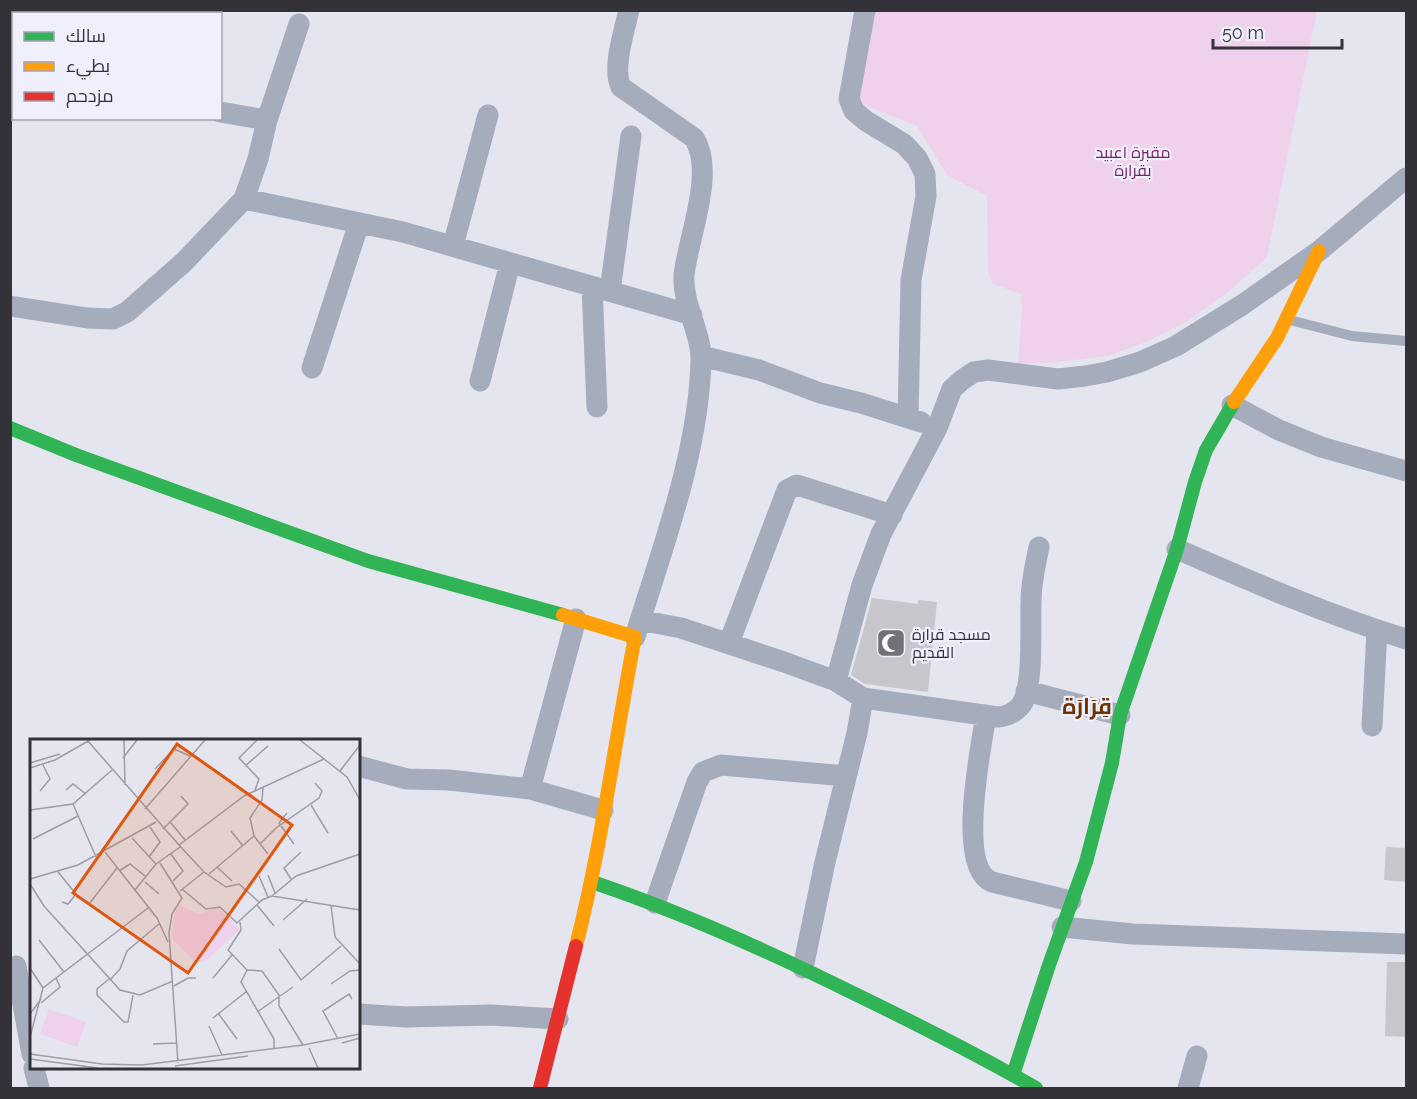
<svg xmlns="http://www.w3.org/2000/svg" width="1417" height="1099" font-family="Raleway,Cairo,sans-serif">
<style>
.green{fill:#efd1eb}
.building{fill:#c7c6cd}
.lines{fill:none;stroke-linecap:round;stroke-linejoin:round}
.lane{stroke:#a5adbd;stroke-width:10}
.street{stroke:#a5adbd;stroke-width:21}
.fast{stroke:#30b455;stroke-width:14}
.slow{stroke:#ff9f0a;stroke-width:14}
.jam{stroke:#e5322d;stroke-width:14}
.labels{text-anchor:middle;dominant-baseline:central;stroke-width:4.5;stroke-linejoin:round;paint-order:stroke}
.park-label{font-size:16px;fill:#7d2069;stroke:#efeffd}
.poi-label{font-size:16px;fill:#333239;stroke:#efeffd;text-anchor:start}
.district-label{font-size:22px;font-weight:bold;fill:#6e3400;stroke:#efeffd}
.inset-road{fill:none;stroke:#9e9da6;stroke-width:1.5}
.view{fill:#df570e;fill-opacity:0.15;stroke:#df570e;stroke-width:3}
.inset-edge{fill:none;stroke:#333239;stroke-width:3}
</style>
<rect width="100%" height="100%" fill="#e5e5ef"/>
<path class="green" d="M 870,11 L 1317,11 L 1267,257 L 1233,288 L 1189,320 L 1146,342 L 1107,356 L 1057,362 L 1018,364 L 1022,310 L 1021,294 L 993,284 L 988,271 L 987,196 L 947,175 L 917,126 L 859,103 Z"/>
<path class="building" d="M 872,598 L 918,604 L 918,600 L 937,602 L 928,692 L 865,684 L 851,675 Z
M 1386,847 L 1407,848 L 1407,882 L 1384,880 Z
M 1387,962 L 1407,962 L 1407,1037 L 1385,1036 Z"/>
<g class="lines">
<path class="lane" d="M 1286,319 L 1352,336 L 1406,341"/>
<path class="street" d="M 629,10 C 624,32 612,68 621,87 L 694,138 C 716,171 688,238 684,275 C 682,304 701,331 701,359 C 699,453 662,548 635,637
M 865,10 L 849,99 L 854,111 L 866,121 L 904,144 L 917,158 L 925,174 L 926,196 L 911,280 L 908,418
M 78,14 L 79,10
M 10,49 L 14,51
M 10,95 L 14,96
M 220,112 L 267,120
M 244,199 L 403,232 L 692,315
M 453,246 L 488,115
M 592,287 L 597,407
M 610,291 L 631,136
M 10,306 L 87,318 L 113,319 L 127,312 L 184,262 L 244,199 L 258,159 L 267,120 L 299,24
M 701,356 L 759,370 L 820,393 L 861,403 L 921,422
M 312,368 L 359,223
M 480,381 L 510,263
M 1232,405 L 1279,430 L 1321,447 L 1406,471
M 1177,549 C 1252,582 1328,615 1406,639
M 640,620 L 681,628 L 784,662 L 836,681 L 863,698 L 998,717 C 1008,716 1016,712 1022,704 C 1034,683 1030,627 1031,602 C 1031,584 1035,565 1039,547
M 729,643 L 787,490 L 797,485 L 892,515
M 836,681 L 862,585 L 881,534 L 937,428 L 952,389 L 962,380 L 974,372 L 988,370 L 1058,379 L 1085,376 L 1107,372 L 1140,362 L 1176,346 L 1242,305 L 1319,251 L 1406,178
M 1026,691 L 1120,715
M 986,715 C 981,747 956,868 992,882 L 1071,901
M 1372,726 L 1377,630
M 358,766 L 407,779 L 449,780 L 530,789 L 603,810
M 530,789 L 576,619
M 655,903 L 697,782 L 703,772 L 721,765 L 846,776
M 1062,927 L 1133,934 L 1406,944
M 16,966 L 32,1054
M 803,968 L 825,862 L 857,733 L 863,698
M 358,1014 L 406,1017 L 491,1015 L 558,1019
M 34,1068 L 39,1088
M 1188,1088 L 1197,1056"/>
<path class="fast" d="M 10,428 L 76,455 L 368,561 L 563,615
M 592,882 C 682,912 768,951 853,993 C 915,1023 976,1054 1036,1088
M 1013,1075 L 1049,965 L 1086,862 L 1112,763 L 1120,715 L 1177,549 L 1195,482 L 1206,450 L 1234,402"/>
<path class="slow" d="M 1234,402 L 1277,338 L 1319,251
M 563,615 L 635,637 C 615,740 602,844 576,946"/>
<path class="jam" d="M 540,1088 L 576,946"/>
</g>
<defs>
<g id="mosque-square" transform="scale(1.5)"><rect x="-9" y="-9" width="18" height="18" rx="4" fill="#717179" stroke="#efeffd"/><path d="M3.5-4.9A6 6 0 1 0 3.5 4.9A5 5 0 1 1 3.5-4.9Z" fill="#fff"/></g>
</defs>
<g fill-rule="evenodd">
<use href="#mosque-square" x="891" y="643"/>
</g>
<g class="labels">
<g class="park-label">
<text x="1133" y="152">مقبرة اعبيد<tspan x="1133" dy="18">بقرارة</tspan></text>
</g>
<g class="poi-label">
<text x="912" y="634">مسجد قرارة<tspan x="912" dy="18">القديم</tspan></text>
</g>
<g class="district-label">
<text x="1087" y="706">قِرَارَة</text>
</g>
</g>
<g transform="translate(30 739)">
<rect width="330" height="330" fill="#e5e5ef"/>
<path d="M 149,166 L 169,175 L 188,168 L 210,190 L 178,220 L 166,224 L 142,200 L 144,176 ZM 19,270 L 56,283 L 47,308 L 10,295 Z" fill="#efd1eb"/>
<path class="inset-road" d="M 57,1 L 149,106 L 214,57 L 294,20M 94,1 L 95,46M 270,1 L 317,38 L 330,61M 93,19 L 107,1M 0,24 L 30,15M 215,27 L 238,7M 0,29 L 25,21 L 60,1M 125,30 L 144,10 L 160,17M 310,32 L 330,6M 233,49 L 232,61 L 220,79 L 224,97 L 238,115M 36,51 L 43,45 L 56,55M 225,51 L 229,40 L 209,19 L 227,1M 10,52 L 20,40 L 13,26M 43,65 L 66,118M 281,66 L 298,94M 115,70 L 175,1M 0,71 L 43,65 L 82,31M 257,74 L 249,84 L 264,105M 141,84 L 155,101M 133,90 L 158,65 L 151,57M 201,92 L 213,107M 102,99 L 126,125M 3,100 L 48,77M 230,105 L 246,89 L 289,59 L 292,52 L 285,44M 149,106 L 174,133 L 196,148 L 209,145 L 229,163M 75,113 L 127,179 L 138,203M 141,115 L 153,132 L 143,142M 119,118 L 130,103 L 120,88M 130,124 L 152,159 L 142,175 L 139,194 L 148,324M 187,128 L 202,142M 89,132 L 100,125 L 115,137M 28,133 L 46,155 L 38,165 L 32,163M 179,135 L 224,97M 238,136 L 245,154M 229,137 L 238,158M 0,140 L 48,126 L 126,83M 261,140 L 254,129 L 271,113M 115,143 L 129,155M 0,145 L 14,167 L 90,251 L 110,256 L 143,242M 152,150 L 176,170 L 190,168 L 207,184 L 232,161 L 242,157 L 330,171M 105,151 L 126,125 L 150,108M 150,152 L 174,133M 242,157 L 266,137 L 330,115M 59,165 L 87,129M 227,166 L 244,187M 301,167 L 305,198 L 330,225M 253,181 L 277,160M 210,183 L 211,191 L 198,211 L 217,231 L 232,232 L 249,256 L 249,267 L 273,306M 9,201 L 34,233M 249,210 L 271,241 L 311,207M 0,229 L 13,249M 217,231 L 211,243 L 244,300 L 244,310M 183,239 L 202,216M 79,240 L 67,250 L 67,256 L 94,283 L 98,283 L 103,256M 80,241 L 90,230 L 97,212 L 129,185M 301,245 L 320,232 L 330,231M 144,247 L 158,239 L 166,239M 11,264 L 30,248 L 26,239M 227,273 L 263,248M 188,274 L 207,300M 0,275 L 11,260M 183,279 L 217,252M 179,287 L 192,316M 0,298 L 13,249 L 118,169M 308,300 L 293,272 L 319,255 L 322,260M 312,304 L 330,299M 123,305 L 147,304M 279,309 L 288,329M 0,315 L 72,325 L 112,326 L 273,306 L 330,295M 0,320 L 68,329M 145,327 L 218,317"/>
<path class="view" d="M 147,5 L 262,86 L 158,234 L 43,154 Z"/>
<rect width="330" height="330" class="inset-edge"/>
</g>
<rect width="1417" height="1099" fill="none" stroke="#333239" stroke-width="24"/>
<rect x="12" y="12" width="210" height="108" fill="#efeffd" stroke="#a4a3af" stroke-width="1.5"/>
<rect x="24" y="32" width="30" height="9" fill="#30b455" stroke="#a4a3af" stroke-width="1.5"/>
<text x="66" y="42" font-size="18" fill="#333239">سالك</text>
<rect x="24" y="62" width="30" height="9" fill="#ff9f0a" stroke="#a4a3af" stroke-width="1.5"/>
<text x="66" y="72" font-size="18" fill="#333239">بطيء</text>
<rect x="24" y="92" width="30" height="9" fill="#e5322d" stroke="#a4a3af" stroke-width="1.5"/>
<text x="66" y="102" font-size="18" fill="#333239">مزدحم</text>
<path d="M1213 39v9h129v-9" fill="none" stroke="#333239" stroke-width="3"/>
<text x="1222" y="39" font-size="18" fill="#333239" stroke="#efeffd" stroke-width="4.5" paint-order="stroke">50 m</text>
</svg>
